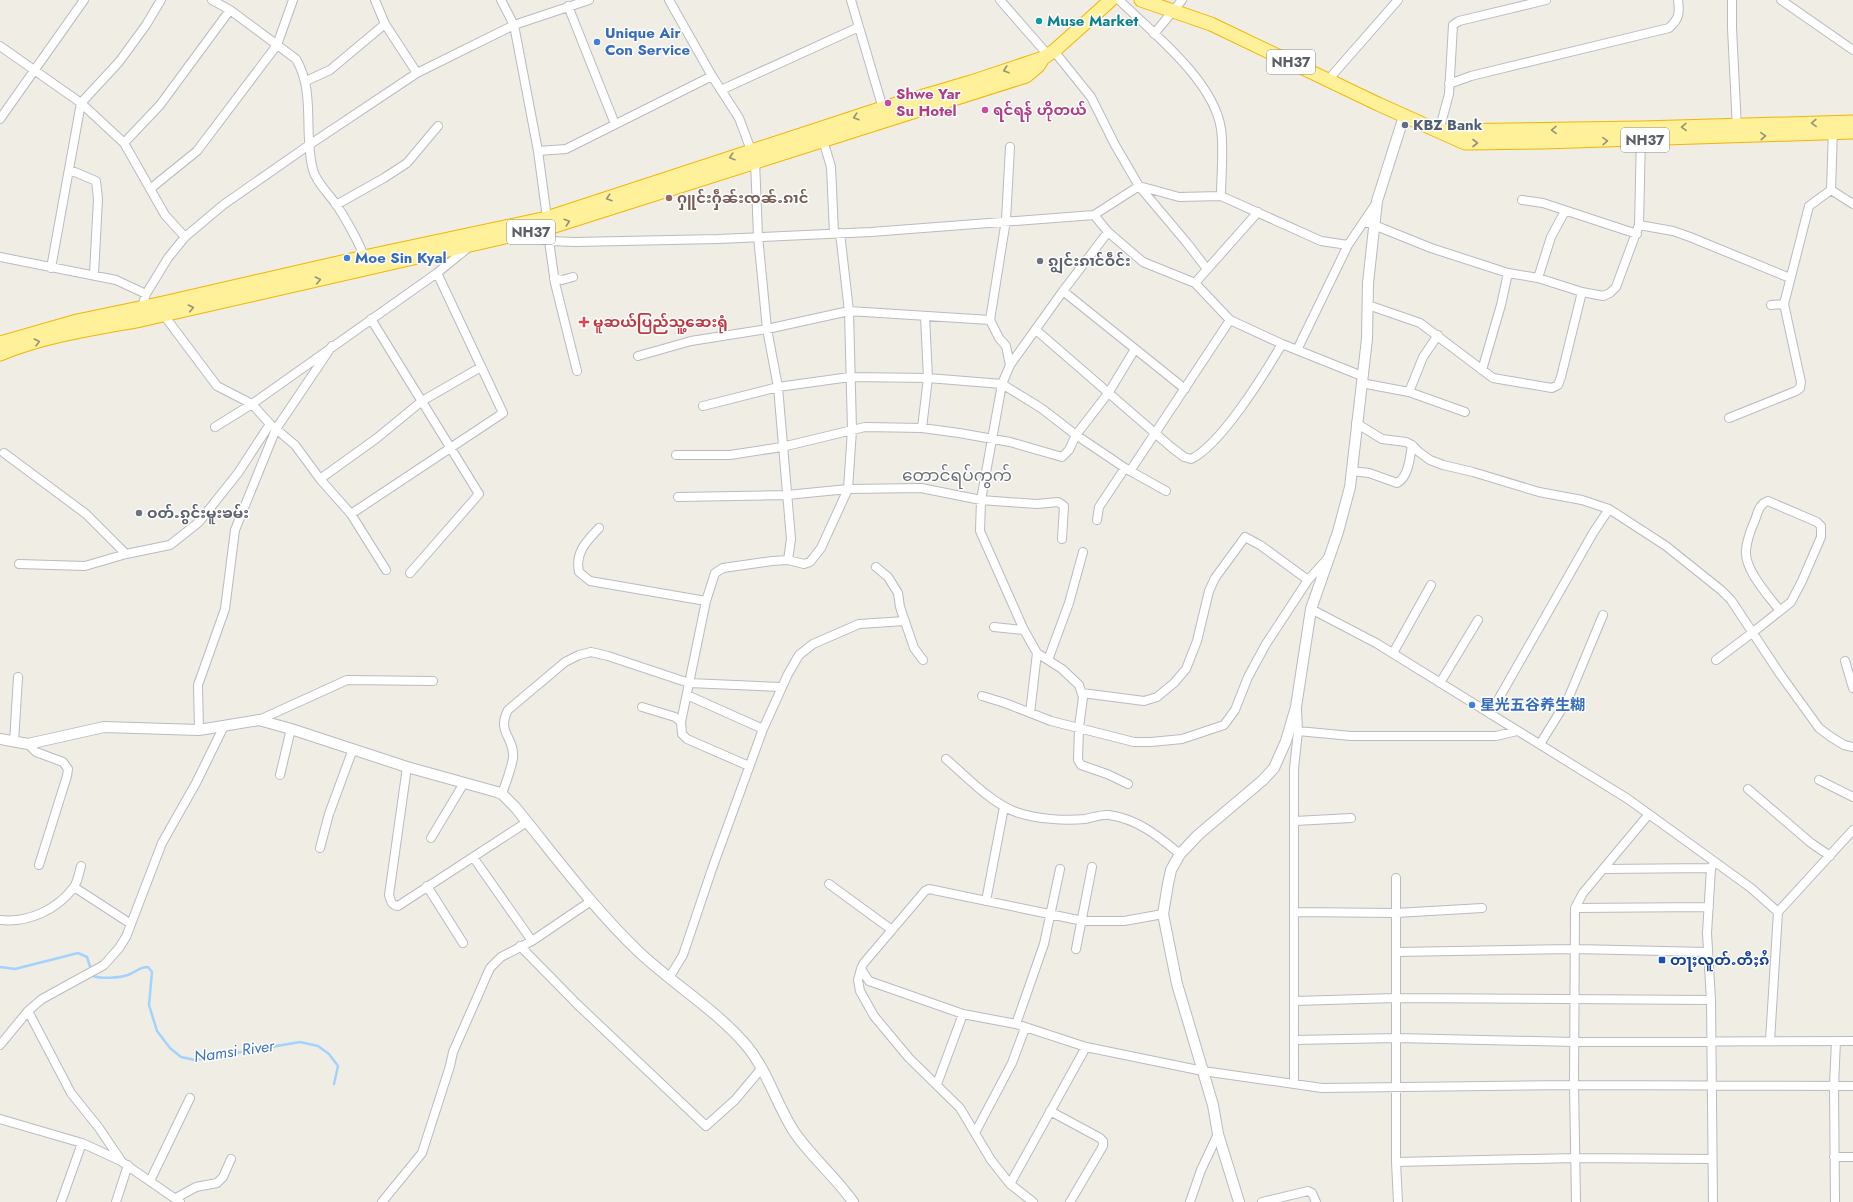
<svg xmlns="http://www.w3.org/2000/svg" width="1853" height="1202" font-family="Jost,'Noto Sans SC','Noto Sans Myanmar',sans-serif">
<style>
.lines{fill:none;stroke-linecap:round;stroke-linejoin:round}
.stream{stroke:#a4d2ff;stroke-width:2.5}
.minor-casing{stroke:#b9bbc0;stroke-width:10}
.tertiary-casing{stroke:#b9bbc0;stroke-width:12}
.trunk-casing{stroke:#f3b600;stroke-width:15}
.minor{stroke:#fff;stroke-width:8}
.tertiary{stroke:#fff;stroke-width:10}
.trunk{stroke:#fff09a;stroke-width:13}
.oneway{stroke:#959278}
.culture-dot{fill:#0f9aa8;stroke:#fff;stroke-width:1.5}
.shop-dot{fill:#3f7fe0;stroke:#fff;stroke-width:1.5}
.hotel-dot{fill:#d1479c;stroke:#fff;stroke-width:1.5}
.service-dot{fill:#5c6f8a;stroke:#fff;stroke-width:1.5}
.education-dot{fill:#8d6e63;stroke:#fff;stroke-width:1.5}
.worship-dot{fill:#6b7280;stroke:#fff;stroke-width:1.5}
.health-dot{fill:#e0444e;stroke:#fff;stroke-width:1.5}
.transit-dot{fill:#1a4fb4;stroke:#fff;stroke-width:1.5}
.labels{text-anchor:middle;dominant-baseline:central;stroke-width:3;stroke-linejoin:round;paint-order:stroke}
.shield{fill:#fff;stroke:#8d8f93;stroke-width:1}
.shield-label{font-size:14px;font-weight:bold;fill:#5c5f65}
.culture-label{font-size:15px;font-weight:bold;fill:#0d838f;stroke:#fff;text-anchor:start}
.shop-label{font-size:15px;font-weight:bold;fill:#366cbe;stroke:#fff;text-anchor:start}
.hotel-label{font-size:15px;font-weight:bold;fill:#b23c85;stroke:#fff;text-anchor:start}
.service-label{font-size:15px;font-weight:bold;fill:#4e5e75;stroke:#fff;text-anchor:start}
.education-label{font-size:15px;font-weight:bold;fill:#785e54;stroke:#fff;text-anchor:start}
.worship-label{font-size:15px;font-weight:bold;fill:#5b616d;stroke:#fff;text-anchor:start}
.health-label{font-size:15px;font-weight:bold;fill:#be3a42;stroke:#fff;text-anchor:start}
.transit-label{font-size:15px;font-weight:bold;fill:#164399;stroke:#fff;text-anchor:start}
.water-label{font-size:16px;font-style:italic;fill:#4075be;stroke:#fff}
.quarter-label{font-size:17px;fill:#6d7177;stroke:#fff}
</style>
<rect width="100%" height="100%" fill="#efede4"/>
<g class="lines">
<path class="stream" d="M 0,967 L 15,969 L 78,953 L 87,957 L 93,976 C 101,979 119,978 128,975 C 136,972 139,967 148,967 L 152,972 L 149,1005 L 157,1031 L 170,1048 L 181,1057 L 195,1060 L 300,1042 L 318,1046 L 329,1054 L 338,1066 L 334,1084"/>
<g class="minor-casing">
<path id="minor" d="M 212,0 L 230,10 L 296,59 C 316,93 303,133 313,170 C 316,182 328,193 335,203 C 343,214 362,247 365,260
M 375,0 L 385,24 L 417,73
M 501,0 L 514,25 L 538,151 L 547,218
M 669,0 L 712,76 L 739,118 L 755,161 L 758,236 L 767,329 L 778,387 L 791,539 L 788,560
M 851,0 L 884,112
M 1000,0 L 1048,55
M 1119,0 C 1153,33 1214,81 1221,129 C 1224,148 1221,177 1221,196
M 1732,0 L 1732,28 L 1737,129
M 1781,0 L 1853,50
M 568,6 L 615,124
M 1154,34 L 1182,0
M 0,46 L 81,103 L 124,143 L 165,215 L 185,237
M 1054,51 L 1091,97 L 1115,145 L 1139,186 L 1187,243 L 1207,269
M 1328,80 L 1398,0
M 306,81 L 330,70 L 385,24
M 1449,84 L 1471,76 L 1669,28 C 1679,19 1680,13 1678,0
M 721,90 L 859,27
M 0,119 L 84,0
M 1439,131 L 1449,94 L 1453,25 L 1459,21 L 1546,0
M 823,140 L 831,167 L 834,233
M 124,143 L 160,105 L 230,10
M 1010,147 L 1006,220 L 990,320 L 999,338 L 1006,346 L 1010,365
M 538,151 L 566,149 L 712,76
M 70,170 L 96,181 L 98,199 L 94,274
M 150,189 L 197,151 L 277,45 L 293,0
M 1831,190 L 1853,204
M 1522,200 L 1543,203 L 1637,234
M 336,205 L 384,178 L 407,163 L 438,126
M 1094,215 L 1108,232 L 1143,262 L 1195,283 L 1230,320 L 1282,344 L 1362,376
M 1364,221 L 1431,248 L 1508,273 L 1538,278 L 1582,292 L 1603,296 L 1610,293 L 1616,287 L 1639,225 L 1641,135
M 1639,225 L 1673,231 L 1690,237 L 1790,278
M 1108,232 L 1063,291 L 1010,365 L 1002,384 L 981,500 L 980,531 L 1024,630 L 1037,653 L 1062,669 L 1079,685 L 1083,697 L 1079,727 L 1078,760 L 1081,765 L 1107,774 L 1128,784
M 524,235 L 549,241 L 575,242 L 718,239 L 871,232 L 1094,215 L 1139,186 L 1179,197 L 1221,196 L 1321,241 L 1348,245
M 549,241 L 555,283 L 577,371
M 0,257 L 116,280 L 146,294
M 51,268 L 81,103 L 119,62 L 146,25 L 161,0
M 554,278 L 562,280 L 573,277
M 1538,278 L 1551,237 L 1565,211
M 1195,283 L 1258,212
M 1063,291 L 1185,389
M 1368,305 L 1420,323 L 1493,378 L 1552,388 L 1558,385 L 1561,377 L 1582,292
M 1771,305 L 1784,304 L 1809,206 L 1831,190 L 1833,129
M 142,307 L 146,294 L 168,258 L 185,237 L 223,205 L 309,145 L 417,73 L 514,25 L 589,0
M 163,314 L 217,386 L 252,404 L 270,424 L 295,445 L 320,479 L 351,514 L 386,570
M 371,319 L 479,494 L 410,573
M 1036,330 L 1171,447 L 1184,457 L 1191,459 C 1221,445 1265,373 1282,344
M 1297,350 L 1348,245 L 1377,202
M 638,356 L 691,341 L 767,329 L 849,311 L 990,320
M 1482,370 L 1501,305 L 1508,273
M 1361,383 L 1409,392 L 1465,412
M 1409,392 L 1423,357 L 1438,335
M 703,406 L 778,387 L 850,377 L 928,378 L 1002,384 L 1041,408 L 1076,435 L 1125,468 L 1166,491
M 1729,418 L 1796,391 L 1800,388 L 1801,382 L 1784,304
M 1356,423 L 1382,439 L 1406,442 L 1412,445 L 1419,452 L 1430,460 L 1443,465 L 1473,472 L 1539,492 L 1582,500 L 1609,509 L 1666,546 L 1721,590 L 1731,600 L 1780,674 L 1819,728 L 1831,737 L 1844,745 L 1853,747
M 215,427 L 252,404 L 437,273 L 469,247
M 922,428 L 928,378 L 925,316
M 4,453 L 86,514 L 126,554
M 676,455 L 730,455 L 782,447 L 865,427 L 922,428 L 959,433 L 1010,442 L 1062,457 L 1069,450 L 1076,435 L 1109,392 L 1135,349
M 1130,471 L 1230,320
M 1351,471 L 1369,473 L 1397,483 C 1409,477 1410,456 1412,445
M 320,479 L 377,438 L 422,401 L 481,367
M 678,497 L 787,495 L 848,489 L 921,488 L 981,500 L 1037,504 L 1058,502 L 1064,506 L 1062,539
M 351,514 L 503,413 L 437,273
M 1097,520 L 1099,507 L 1125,468
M 599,528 C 586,542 575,552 579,572 L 590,581 L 706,601
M 19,564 L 85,566 L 126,554 L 170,545 L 199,522 L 238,473 L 270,424
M 876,567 L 888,577 L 898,593 L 900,607 L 914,648 L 923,660
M 1311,609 L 1376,643 L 1628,799 L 1751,888 L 1778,912
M 994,627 L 1024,630
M 1393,653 L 1431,585
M 1048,660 L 1069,603 L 1083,552
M 1716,660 L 1752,633 L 1791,602 L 1802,581 L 1821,537 L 1821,526 L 1817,522 L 1768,501 C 1759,504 1758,512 1755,520 C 1751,529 1747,540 1746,550 C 1744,570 1769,596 1780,611
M 1845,661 L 1853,688
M 1440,683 L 1478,620
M 1082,693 L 1144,701 L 1157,697 L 1174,683 L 1186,669 L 1197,641 L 1209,591 L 1215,578 L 1245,537 L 1260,545 L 1308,580
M 687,695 L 763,729
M 982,696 L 1005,703 L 1051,721 L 1134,742 L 1151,742 L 1182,739 L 1224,725 L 1235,710 L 1248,677 L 1266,644 L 1308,580 L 1328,558
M 642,707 L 675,717 L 681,722 L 682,734 L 687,739 L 749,766
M 1030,713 L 1037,653
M 1490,714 L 1593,533 L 1609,509
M 259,720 L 347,680 L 433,681
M 681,722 L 706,601 L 715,573 L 723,568 L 772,561 L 788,560 L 804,564 L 810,562 L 821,548 L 848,489 L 852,430 L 849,311 L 840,233
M 199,730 L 198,685 L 225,609 L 235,530 L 276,429 L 332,346
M 1298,731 L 1351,736 L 1496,736 L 1517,731
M 14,742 L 18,677
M 28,744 L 36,752 L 63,762 L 68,769 L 67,776 L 39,865
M 1540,744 L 1568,699 L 1603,615
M 946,759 C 966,776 991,803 1016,812 C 1034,819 1066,821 1085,819 C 1092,818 1101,814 1109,815 C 1138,819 1158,836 1180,854
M 407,767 L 389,895 C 391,901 391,905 398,906 L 527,822
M 280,775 L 291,729
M 1819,780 L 1853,797
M 1748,789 L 1811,843 L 1830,856
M 502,794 C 506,782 511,770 513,758 C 515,737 496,733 508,710 L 565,662 L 579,655 L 591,652 L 608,656 L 689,683 L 782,687
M 1295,821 L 1351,818
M 431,838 L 464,783
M 320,848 L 329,814 L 353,749
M 473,857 L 532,941
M 1604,869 L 1711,868
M 1396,878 L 1396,1162 L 1398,1202
M 829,884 L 892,930
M 427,886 L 463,943
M 74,887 L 131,924
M 986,901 L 1004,807
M 1575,908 L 1709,907
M 1294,912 L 1396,913 L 1482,908
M 1163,914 L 1124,921 L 1083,921 L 929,889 L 925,891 L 863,964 L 861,969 L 869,981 L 963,1014 L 1016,1024 L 1086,1047 L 1203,1071 L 1322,1088 L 1574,1085 L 1853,1086
M 0,920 C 28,923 57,910 74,887 C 78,881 79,873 81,866
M 520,946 L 578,1005 L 706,1126 L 735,1100 L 761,1069
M 1076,949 L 1092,867
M 1396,952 L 1575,949 L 1708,952
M 861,969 L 858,980 L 860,991 L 874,1016 L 909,1058 L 960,1108 L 991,1160 L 1010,1184 L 1033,1202
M 669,978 L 683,955 L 712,869 L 763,729 L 788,674 L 799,655 L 813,644 L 859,624 L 905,621
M 1295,1001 L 1395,998 L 1711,1000
M 28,1011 L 71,1093 L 99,1128 L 122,1162 L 180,1202
M 1016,1024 L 1044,944 L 1060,869
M 1294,1040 L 1397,1038 L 1574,1042 L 1853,1041
M 1770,1041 L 1778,912 L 1853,830
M 0,1045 L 28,1011 L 42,999 L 104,965 L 119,948 L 126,937 L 162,843 L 196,783 L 224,726
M 937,1084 L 963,1014
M 1294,1084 L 1294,769 L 1298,731 L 1297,710
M 1050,1111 L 1100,1138 L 1103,1141 L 1103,1146 L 1070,1202
M 0,1119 L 82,1143 L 121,1161
M 976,1131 L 1012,1063 L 1025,1028
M 1834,1157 L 1853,1157
M 1396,1162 L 1575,1158 L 1712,1159
M 150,1181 L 190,1098
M 1010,1184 L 1086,1047
M 176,1198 L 196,1187 L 217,1183 L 223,1177 L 231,1159
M 61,1202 L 82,1143
M 116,1202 L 128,1165
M 382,1202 L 422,1153 L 450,1066 L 453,1052 L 490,968 L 501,957 L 532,941 L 591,901
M 1190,1202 L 1201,1170 L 1218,1134
M 1262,1202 L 1308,1191 L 1312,1193 L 1316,1202
M 1576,1202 L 1574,1085 L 1575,908 L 1583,893 L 1649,814
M 1713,1202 L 1711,1000 L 1707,933 L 1711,868 L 1714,863
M 1835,1202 L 1834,1086 L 1836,1041"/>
</g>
<g class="tertiary-casing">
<path id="tertiary" d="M 0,739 L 28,744 L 104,727 L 199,730 L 259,720 L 291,729 L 407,767 L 497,792 L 502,794 L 515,807 C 555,856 593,908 639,952 C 673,984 715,1009 746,1045 C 767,1070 776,1103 793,1130 C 809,1155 835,1176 853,1202
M 1239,1202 L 1218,1134 L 1213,1105 L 1177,984 L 1163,914 L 1168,884 L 1171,870 L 1180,854 L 1198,835 L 1263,780 L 1274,768 L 1286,741 L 1296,707 L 1311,609 L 1338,532 L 1350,487 L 1367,339 L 1368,283 L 1377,201 L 1404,116"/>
</g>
<g class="trunk-casing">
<path id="trunk" d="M 1141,0 L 1211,24 L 1378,104 L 1465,143 L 1544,142 L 1853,132
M 1441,131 L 1642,128 L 1853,122
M 0,343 L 77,321 L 163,303 L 364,257 L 547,218 L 883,108 L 971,82 L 1043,58 L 1054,51 L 1111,0
M 0,354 C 42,336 96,328 141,320 L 518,234 L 548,228 L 1026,76 L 1038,66 L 1043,58"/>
</g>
<use href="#minor" class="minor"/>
<use href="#tertiary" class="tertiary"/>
<use href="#trunk" class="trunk"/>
</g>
<defs><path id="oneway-chevron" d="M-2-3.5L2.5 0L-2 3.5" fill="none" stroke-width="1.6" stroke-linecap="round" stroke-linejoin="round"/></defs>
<g class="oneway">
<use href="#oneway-chevron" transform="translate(1006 70) rotate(161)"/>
<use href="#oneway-chevron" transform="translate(856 117) rotate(162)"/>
<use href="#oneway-chevron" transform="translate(1814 123) rotate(178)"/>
<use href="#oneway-chevron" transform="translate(1684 127) rotate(178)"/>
<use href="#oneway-chevron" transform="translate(1554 130) rotate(179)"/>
<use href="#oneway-chevron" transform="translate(1763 136) rotate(-3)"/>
<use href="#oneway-chevron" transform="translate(1605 141) rotate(-2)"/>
<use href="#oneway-chevron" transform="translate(1475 143)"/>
<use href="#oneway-chevron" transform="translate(732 157) rotate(162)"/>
<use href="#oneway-chevron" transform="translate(609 198) rotate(162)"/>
<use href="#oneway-chevron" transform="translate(567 222) rotate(-18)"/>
<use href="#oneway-chevron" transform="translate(318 280) rotate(-12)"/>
<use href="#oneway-chevron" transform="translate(191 308) rotate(-12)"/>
<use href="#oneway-chevron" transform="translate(37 342) rotate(-14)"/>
</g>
<circle class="culture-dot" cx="1039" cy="21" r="4"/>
<g class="shop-dot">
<circle cx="597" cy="42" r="4"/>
<circle cx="347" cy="258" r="4"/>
<circle cx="1472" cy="705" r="4"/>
</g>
<g class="hotel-dot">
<circle cx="888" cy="103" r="4"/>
<circle cx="985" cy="110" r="4"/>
</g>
<circle class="service-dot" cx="1405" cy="125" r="4"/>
<circle class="education-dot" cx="669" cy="198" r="4"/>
<g class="worship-dot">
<circle cx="1040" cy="261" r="4"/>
<circle cx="139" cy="513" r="4"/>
</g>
<path class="health-dot" d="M582 316h4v4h4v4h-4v4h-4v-4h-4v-4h4z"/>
<rect class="transit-dot" x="1658" y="956" width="8" height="8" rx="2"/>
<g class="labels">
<g class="shield">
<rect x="1267" y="50" width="48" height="24" rx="3"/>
<rect x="1621" y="128" width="48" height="24" rx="3"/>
<rect x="507" y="220" width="48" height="24" rx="3"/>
</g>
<g class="shield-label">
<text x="1291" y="62">NH37</text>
<text x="1645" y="140">NH37</text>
<text x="531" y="232">NH37</text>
</g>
<g class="culture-label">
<text x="1047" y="21">Muse Market</text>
</g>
<g class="shop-label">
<text x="605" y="33">Unique Air<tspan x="605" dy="17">Con Service</tspan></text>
<text x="355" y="258">Moe Sin Kyal</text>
<text x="1480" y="705">星光五谷养生糊</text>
</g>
<g class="hotel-label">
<text x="896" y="94">Shwe Yar<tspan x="896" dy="17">Su Hotel</tspan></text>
<text x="993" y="110">ရင်ရန် ဟိုတယ်</text>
</g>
<g class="service-label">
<text x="1413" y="125">KBZ Bank</text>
</g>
<g class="education-label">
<text x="677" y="198">ႁူင်းႁဵၼ်းၸၼ်ႉၵၢင်</text>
</g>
<g class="worship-label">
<text x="1048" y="261">ၵျွင်းၵၢင်ဝဵင်း</text>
<text x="147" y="513">ဝတ်ႉၵွင်းမူးၶမ်း</text>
</g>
<g class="health-label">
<text x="593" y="322">မူဆယ်ပြည်သူ့ဆေးရုံ</text>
</g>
<g class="transit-label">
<text x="1670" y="960">တႃႈလူတ်ႉတီႈၵႆ</text>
</g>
<g class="water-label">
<text transform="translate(234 1051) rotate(-8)">Namsi River</text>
</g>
<g class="quarter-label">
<text x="957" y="475">တောင်ရပ်ကွက်</text>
</g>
</g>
</svg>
